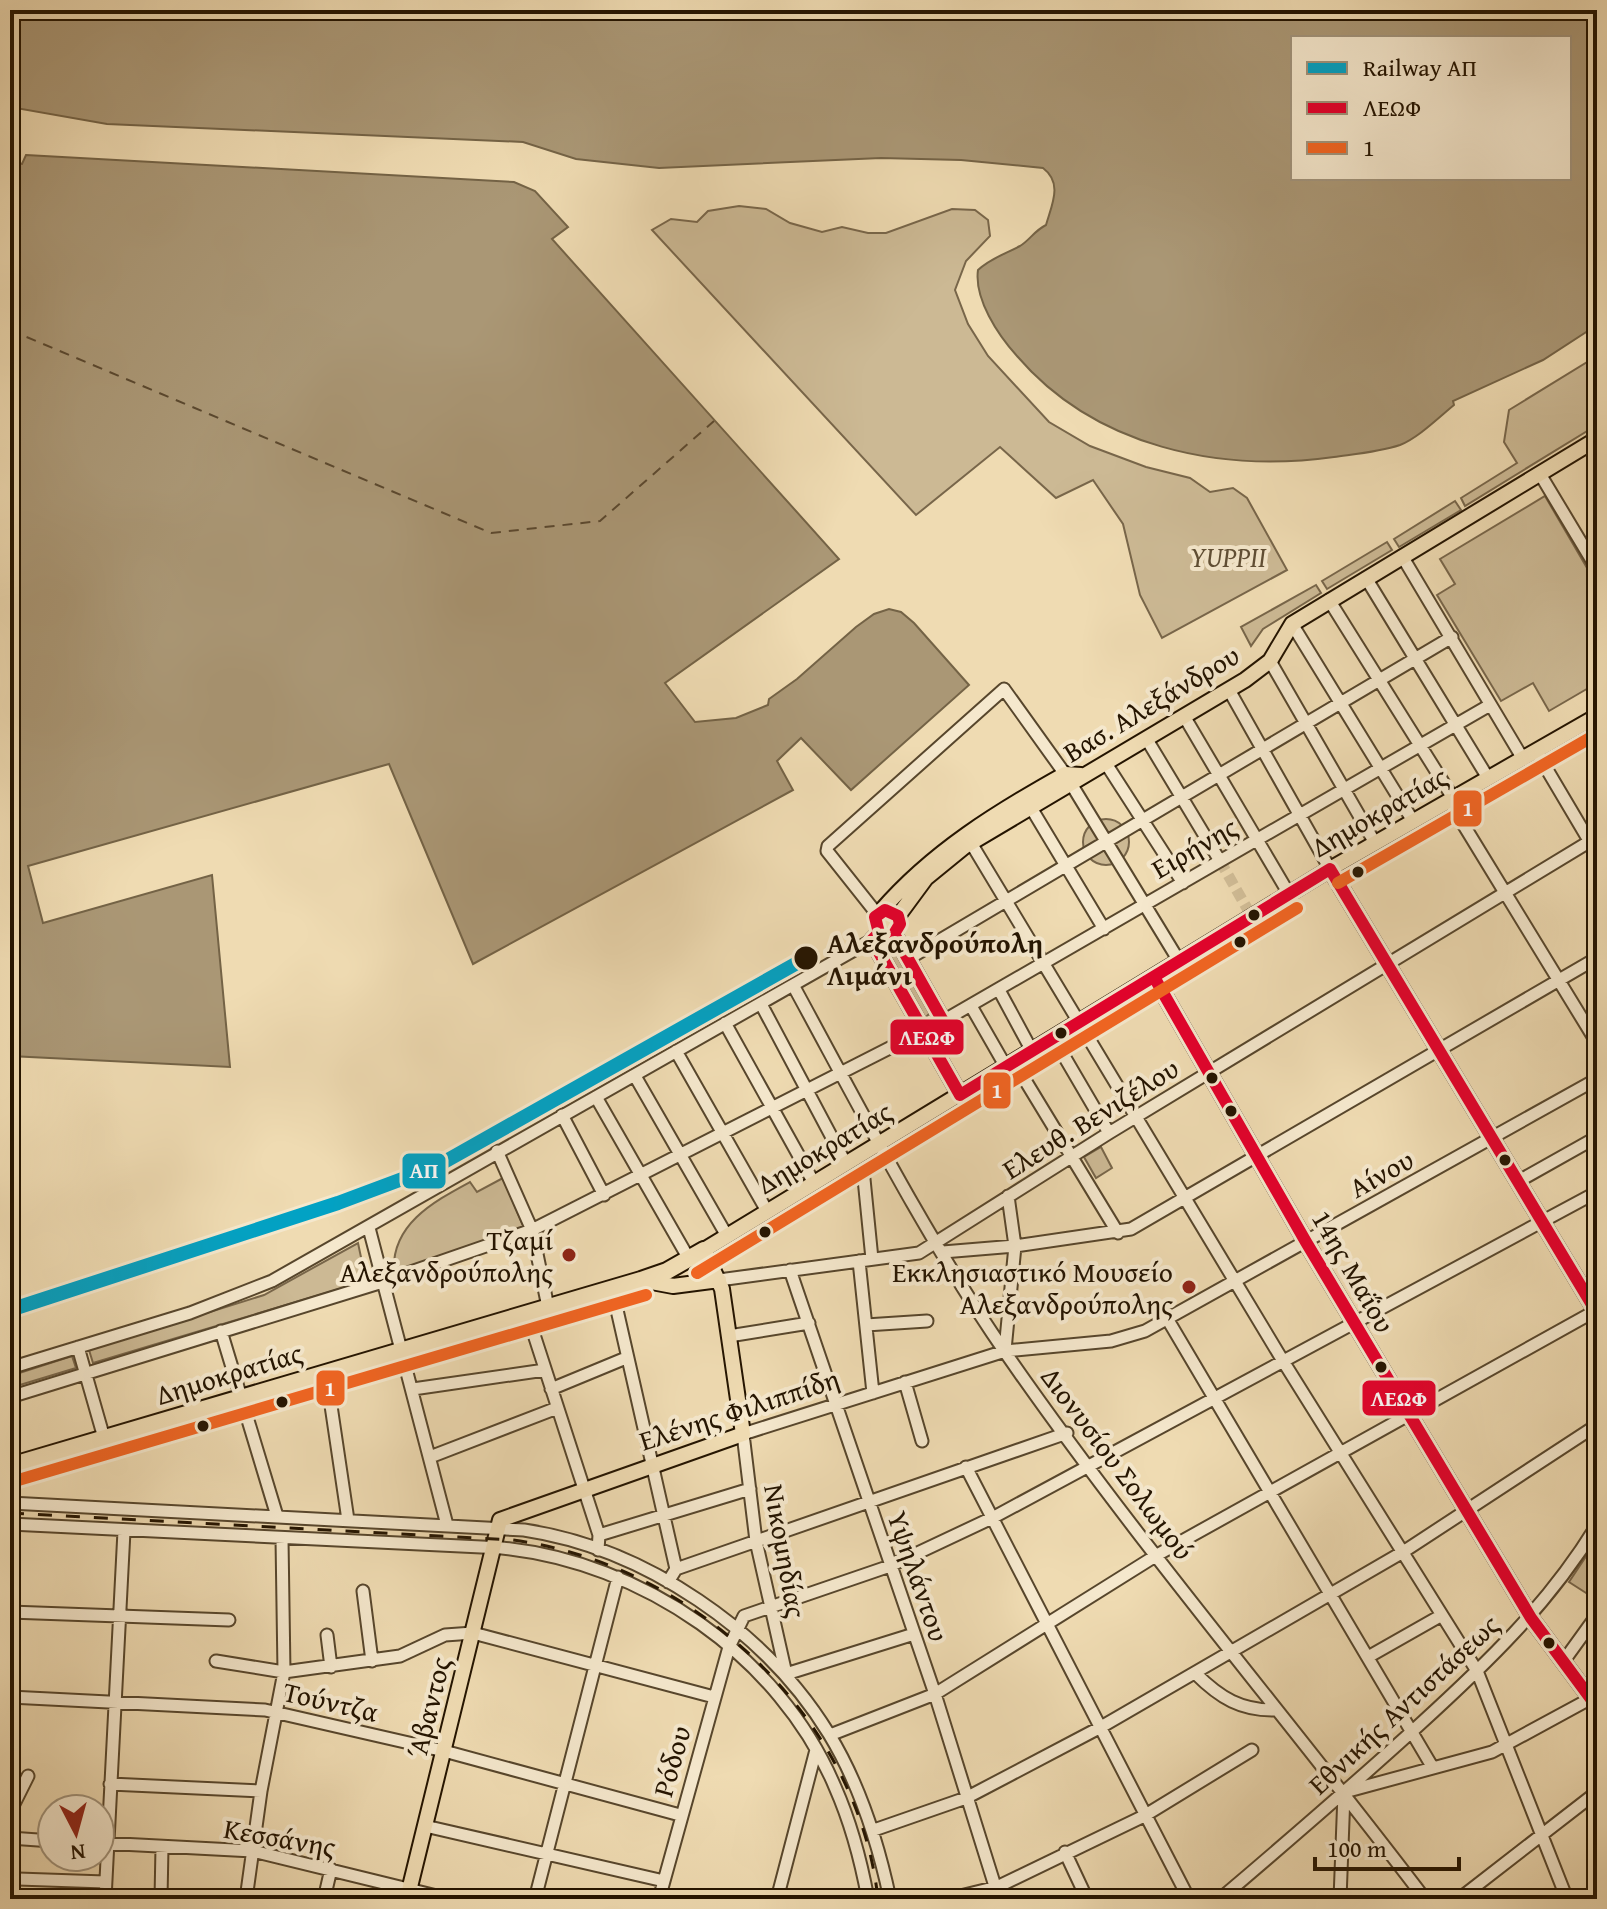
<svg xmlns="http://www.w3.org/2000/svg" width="1607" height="1909" font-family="'Gentium Book Plus',serif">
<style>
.green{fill:#ccb994;stroke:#78664a;stroke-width:2}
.water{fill:#aa9775;stroke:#746346;stroke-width:2;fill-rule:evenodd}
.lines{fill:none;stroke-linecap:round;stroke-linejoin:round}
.ferry{stroke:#5a482f;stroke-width:2;stroke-dasharray:10 8;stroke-linecap:butt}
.minor-tunnel{stroke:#d1bd97;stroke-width:11;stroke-dasharray:11 5.5;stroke-linecap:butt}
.minor-casing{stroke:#57462c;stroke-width:15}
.major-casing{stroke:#241400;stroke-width:18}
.highway-casing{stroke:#241400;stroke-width:20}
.minor{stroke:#f5e8cd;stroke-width:11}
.major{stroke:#efdbb2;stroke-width:14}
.highway{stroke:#efdbb2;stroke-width:16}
.rail{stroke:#241400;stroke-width:3;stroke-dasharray:14 14;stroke-linecap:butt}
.bus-1-casing{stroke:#f5e8cd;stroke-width:18}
.bus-2-casing{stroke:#f5e8cd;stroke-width:18}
.bus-1{stroke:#e4002b;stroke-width:12}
.bus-2{stroke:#f26522;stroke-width:12}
.rail-1-casing{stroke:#f5e8cd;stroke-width:20}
.rail-1{stroke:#02a2c4;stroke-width:14}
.bus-dot{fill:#241400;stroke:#f5e8cd;stroke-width:3}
.poi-dot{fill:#8f2418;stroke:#f5e8cd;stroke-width:3}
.labels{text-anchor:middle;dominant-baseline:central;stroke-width:8;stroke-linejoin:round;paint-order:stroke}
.park-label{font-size:28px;font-style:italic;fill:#5f4e34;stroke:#f5e8cd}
.street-label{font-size:28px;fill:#241400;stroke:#f5e8cd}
.stop-label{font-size:28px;font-weight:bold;fill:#241400;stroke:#f5e8cd;text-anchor:start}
.poi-label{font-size:28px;fill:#241400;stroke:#f5e8cd;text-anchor:end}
.line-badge{stroke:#f5e8cd;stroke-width:3}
.badge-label{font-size:22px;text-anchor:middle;font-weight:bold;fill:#fff}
</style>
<rect width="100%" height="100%" fill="#efdbb2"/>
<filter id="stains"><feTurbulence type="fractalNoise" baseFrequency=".0025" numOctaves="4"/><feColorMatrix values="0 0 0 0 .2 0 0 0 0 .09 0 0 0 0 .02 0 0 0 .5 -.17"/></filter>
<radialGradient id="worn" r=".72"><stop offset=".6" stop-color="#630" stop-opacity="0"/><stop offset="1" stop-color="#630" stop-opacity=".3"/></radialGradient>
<path class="green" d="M 739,206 L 766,209 L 790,223 L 822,232 L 842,227 L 868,233 L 886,233 L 952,209 L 975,210 L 988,220 L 990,236 L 966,261 L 955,290 L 968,324 L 988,356 L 1049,422 L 1090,446 L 1146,467 L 1190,478 L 1210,492 L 1233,488 L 1247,498 L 1287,570 L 1162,638 L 1140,595 L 1123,524 L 1093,480 L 1056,498 L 1000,447 L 916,515 L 652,230 L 671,219 L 697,222 L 708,211 Z
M 1597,356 L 1597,425 L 1465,506 L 1461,498 L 1517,463 L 1504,442 L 1509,410 Z
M 1545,496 L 1597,585 L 1597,683 L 1549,711 L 1533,683 L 1501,701 L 1437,595 L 1455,584 L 1440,559 Z
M 1455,501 L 1461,510 L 1399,547 L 1394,539 Z
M 1387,542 L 1392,550 L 1327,589 L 1322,581 Z
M 1316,585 L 1321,593 L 1263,629 L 1251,646 L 1241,627 Z
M1083 842a23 23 0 1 1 46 0a23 23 0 1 1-46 0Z
M 891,942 L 930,1013 L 924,1019 L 884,947 Z
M 1101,1147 L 1112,1168 L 1096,1178 L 1084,1157 Z
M 503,1178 L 524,1228 L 394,1274 C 390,1225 433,1202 470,1182 L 477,1192 Z
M 358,1243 L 366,1281 L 93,1363 L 89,1350 L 264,1295 Z
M 72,1356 L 76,1368 L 10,1388 L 10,1376 Z
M 1597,1540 L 1597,1600 L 1569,1582 Z"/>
<path class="water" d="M 10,10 L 1597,10 L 1597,325 L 1543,360 L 1453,401 L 1454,405 C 1438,418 1418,438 1400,445 C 1379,452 1355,454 1334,457 C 1219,473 1095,447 1017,356 C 998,335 974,299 978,270 C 991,258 1005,254 1020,246 C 1030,240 1034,231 1046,225 C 1052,204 1063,183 1043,168 L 961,160 L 881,158 L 659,168 L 576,159 L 523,142 L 107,124 L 10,107 ZM 1293,38 L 1569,38 L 1569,178 L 1293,178 Z
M 26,155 L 514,182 L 535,191 L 568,227 L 552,239 L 839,559 L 665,683 L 695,722 L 736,718 L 768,705 L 769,699 L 797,679 L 856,627 L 874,614 L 889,609 L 901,612 L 914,623 L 969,685 L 851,790 L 801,738 L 777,761 L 793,790 L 473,964 L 389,764 L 28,866 L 43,923 L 212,875 L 230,1067 L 10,1056 L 10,439 L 14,429 L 10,427 L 10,162 L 22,164 Z"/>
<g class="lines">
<path class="ferry" d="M 10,330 L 491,533 L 600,521 L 714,421"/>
<path class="minor-tunnel" d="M 1220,861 L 1252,917"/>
<g class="minor-casing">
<path id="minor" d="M 1540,474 L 1597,569
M 1402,556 L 1523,759
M 1366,578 L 1488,778
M 1329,600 L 1453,798
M 1292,624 L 1413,821
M 1270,661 L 1375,843
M 1229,690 L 1330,869
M 1184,716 L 1289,894
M 1146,738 L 1220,861
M 1536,751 L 1597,854
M 1105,762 L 1183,883
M 1070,782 L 1179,961
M 1449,801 L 1597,1043
M 1030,806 L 1104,929
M 968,838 L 1283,1361 L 1477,1671 L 1567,1899
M 877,914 L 827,851 L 828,846 L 1004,689 L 1065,774
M 908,959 L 1452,637
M 793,985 C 860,1108 925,1236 1005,1352 C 1136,1541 1286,1716 1425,1899
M 999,990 L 1032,1051
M 761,1004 L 846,1164
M 971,1006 L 1006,1067
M 943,1021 L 1490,705
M 725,1023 L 814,1183
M 1054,1039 L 1109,1133
M 676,1051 L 767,1211
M 1014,1062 L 1118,1233
M 635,1076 L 727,1236
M 596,1097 L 689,1259
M 562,1115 L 604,1195
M 497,1151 L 532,1230 L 548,1307
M 864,1179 L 872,1259
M 1517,1182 L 1597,1137
M 369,1228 L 447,1525
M 943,1252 L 1015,1246 L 1131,1229 L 1597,958
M 859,1261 L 873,1393
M 790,1270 L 935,1694 L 999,1899
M 719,1280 L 919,1253 L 1109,1133 L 1597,837
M 612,1288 L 676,1569
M 527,1313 L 599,1535 L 598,1550
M 1168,1320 L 1433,1768
M 866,1325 L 927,1321
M 221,1331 L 277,1516
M 729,1336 L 809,1323
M 78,1347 L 104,1438
M 1005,1350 L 1015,1246 L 1008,1196
M 10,1368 L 190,1313 L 272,1281 L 872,940
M 326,1372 L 348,1520
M 905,1382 L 922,1441
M 413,1389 L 545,1370
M 551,1389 L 626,1358
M 10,1397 L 376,1284 L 532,1230 L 923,1031
M 430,1457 L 557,1408
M 966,1467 L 1189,1899
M 10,1503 L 524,1530 C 645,1548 766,1631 829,1734 C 860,1785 878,1842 890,1899
M 10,1524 L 502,1548 C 642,1562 780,1656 835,1787 C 851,1823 861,1861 868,1899
M 599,1535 L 750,1489
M 668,1582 L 676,1569 L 1067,1433
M 363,1591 L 372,1661
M 10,1612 L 229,1620
M 914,1634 L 786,1674 L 756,1541 L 743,1434 L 1005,1351 L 1111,1341 L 1145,1331 L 1597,1079
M 327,1635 L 331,1667
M 1368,1657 L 1442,1615
M 216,1661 L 284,1672 L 400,1656 L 445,1635 L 473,1633 L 714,1697
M 1563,1662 L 1597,1615
M 1195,1673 C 1220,1698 1241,1711 1277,1710
M 10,1697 L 265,1710 L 444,1751 L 680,1815
M 830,1735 L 935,1694 L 1157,1555 L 1597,1310
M 110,1784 L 261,1791
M 1352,1790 L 1492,1752 L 1597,1695
M 10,1812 L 28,1776
M 425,1826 L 664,1881
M 874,1830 L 966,1798 L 1101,1727 L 1403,1552 L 1597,1425
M 10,1838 L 52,1841
M 101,1843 L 253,1851 L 449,1899
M 1065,1852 L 1087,1899
M 18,1879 L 105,1882
M 105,1899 L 124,1531
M 161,1899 L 162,1847
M 246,1899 L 261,1791 L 284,1672 L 282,1539
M 324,1899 L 331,1869
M 535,1899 L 618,1577
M 659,1899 L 729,1647 L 744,1616 L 890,1566 L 994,1517 L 1597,1192
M 777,1899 L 816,1750
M 948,1899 L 997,1887 L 1144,1816 L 1252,1750
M 1220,1899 C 1287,1842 1353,1785 1418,1726 C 1486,1664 1549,1604 1597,1525
M 1340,1899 L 1344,1794
M 1459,1899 L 1597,1792
M 1588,1899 L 1597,1892"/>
</g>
<g class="major-casing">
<path id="major" d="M 1330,869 L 1597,1313
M 881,911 C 932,852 997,812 1065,774 L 1081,775
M 898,916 L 926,878 L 964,847 L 1245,680 L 1270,661 L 1292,624 L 1597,439
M 879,933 L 872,940 L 960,1095
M 894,934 L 943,1021 L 923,1031
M 1154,977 L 1306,1242 L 1531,1618 L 1597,1707
M 641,1280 L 673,1286 L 719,1280
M 407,1899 L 500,1520 L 743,1434 L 722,1289 L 704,1250 L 1330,869 L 1597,716"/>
</g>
<g class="highway-casing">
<path id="highway" d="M 10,1466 L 641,1280 L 667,1271 L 704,1250"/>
</g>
<use href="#minor" class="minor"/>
<use href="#major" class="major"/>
<use href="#highway" class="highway"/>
<path class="rail" d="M 806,958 L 835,942
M 10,1303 L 192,1243 L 256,1229
M 10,1513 L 513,1540 C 692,1564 858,1715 878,1899"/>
<g class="bus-1-casing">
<path id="bus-1" d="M 1154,977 L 1306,1242 L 1531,1618 L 1597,1707
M 923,1031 L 943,1021 L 894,934 L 900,924 L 898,916 L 885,910 L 875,917 L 879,933 L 872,940 L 960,1095
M 960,1095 L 1330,869 L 1597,1313"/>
</g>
<g class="bus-2-casing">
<path id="bus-2" d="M 1338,883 L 1597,734
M 697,1273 L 1297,908
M 15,1481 L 646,1295"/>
</g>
<use href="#bus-1" class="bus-1"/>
<use href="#bus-2" class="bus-2"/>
<g class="rail-1-casing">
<path id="rail-1" d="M 10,1310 L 338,1203 L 437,1166 L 806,958"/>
</g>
<use href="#rail-1" class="rail-1"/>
</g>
<g class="bus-dot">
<circle cx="1358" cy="872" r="7"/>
<circle cx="1254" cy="915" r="7"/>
<circle cx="1240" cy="942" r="7"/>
<circle cx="806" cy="958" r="13"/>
<circle cx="1061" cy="1033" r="7"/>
<circle cx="1212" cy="1078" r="7"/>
<circle cx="1231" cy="1111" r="7"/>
<circle cx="1505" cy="1160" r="7"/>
<circle cx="765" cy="1232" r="7"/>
<circle cx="1381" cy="1367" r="7"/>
<circle cx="282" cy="1402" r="7"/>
<circle cx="203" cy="1426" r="7"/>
<circle cx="1549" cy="1643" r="7"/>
</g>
<g class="poi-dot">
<circle cx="569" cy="1255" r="8"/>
<circle cx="1189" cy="1287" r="8"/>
</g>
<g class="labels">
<g class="park-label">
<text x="1228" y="556">YUPPII</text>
</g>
<g class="street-label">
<text transform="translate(1151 703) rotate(-31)">Βασ. Αλεξάνδρου</text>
<text transform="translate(1379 811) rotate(-30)">Δημοκρατίας</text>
<text transform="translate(1194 847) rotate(-30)">Ειρήνης</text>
<text transform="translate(1090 1118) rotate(-32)">Ελευθ. Βενιζέλου</text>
<text transform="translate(824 1147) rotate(-31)">Δημοκρατίας</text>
<text transform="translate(1381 1173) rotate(-29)">Αίνου</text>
<text transform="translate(1354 1271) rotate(60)">14ης Μαΐου</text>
<text transform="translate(229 1373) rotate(-17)">Δημοκρατίας</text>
<text transform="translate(739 1409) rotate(-18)">Ελένης Φιλιππίδη</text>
<text transform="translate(1118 1463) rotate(53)">Διονυσίου Σολωμού</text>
<text transform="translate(786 1551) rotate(80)">Νικομηδίας</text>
<text transform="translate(919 1576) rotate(71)">Υψηλάντου</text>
<text transform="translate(331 1701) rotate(13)">Τούντζα</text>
<text transform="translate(1403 1704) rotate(-43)">Εθνικής Αντιστάσεως</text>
<text transform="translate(428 1707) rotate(-76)">Άβαντος</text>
<text transform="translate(671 1761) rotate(-74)">Ρόδου</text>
<text transform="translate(280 1837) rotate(10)">Κεσσάνης</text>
</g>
<g class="stop-label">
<text x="827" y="942">Αλεξανδρούπολη<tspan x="827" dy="32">Λιμάνι</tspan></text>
</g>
<g class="poi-label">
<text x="553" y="1239">Tζαμί<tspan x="553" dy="32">Αλεξανδρούπολης</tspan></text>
<text x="1173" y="1271">Εκκλησιαστικό Μουσείο<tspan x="1173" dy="32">Αλεξανδρούπολης</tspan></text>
</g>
</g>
<g class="line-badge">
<rect x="1452" y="789" width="31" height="39" rx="8" fill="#f26522"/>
<rect x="889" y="1018" width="76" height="38" rx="8" fill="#e4002b"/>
<rect x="982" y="1071" width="30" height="39" rx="8" fill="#f26522"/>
<rect x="401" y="1152" width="46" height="38" rx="8" fill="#02a2c4"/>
<rect x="315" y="1369" width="31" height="38" rx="8" fill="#f26522"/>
<rect x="1361" y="1379" width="76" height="38" rx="8" fill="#e4002b"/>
</g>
<g class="badge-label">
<text x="1468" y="816">1</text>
<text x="927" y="1045">ΛΕΩΦ</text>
<text x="997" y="1098">1</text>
<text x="424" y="1178">ΑΠ</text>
<text x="330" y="1396">1</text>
<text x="1399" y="1406">ΛΕΩΦ</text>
</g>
<rect width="1607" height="1909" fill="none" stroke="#efdbb2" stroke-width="40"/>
<rect x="12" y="12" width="1583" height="1885" fill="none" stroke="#241400" stroke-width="4"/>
<rect x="20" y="20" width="1567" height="1869" fill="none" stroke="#241400" stroke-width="2"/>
<rect x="1291" y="36" width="280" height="144" fill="#f5e8cd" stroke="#a1937b" stroke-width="2"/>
<rect x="1307" y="62" width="40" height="12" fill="#02a2c4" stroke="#a1937b" stroke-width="2"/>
<text x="1363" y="76" font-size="24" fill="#241400">Railway ΑΠ</text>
<rect x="1307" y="102" width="40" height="12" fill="#e4002b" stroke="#a1937b" stroke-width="2"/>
<text x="1363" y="116" font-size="24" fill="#241400">ΛΕΩΦ</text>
<rect x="1307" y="142" width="40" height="12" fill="#f26522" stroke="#a1937b" stroke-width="2"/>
<text x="1363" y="156" font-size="24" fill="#241400">1</text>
<g transform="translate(76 1833) rotate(174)"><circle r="38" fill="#f5e8cd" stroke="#a1937b" stroke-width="2"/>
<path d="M0-6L14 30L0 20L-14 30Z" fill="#8f2418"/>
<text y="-12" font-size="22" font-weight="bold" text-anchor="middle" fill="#241400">N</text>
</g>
<path d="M1315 1857v12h144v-12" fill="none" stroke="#241400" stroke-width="4"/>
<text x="1327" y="1857" font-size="24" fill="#241400" stroke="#f5e8cd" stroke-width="6" paint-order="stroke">100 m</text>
<rect width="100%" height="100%" filter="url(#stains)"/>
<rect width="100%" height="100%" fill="url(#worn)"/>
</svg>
